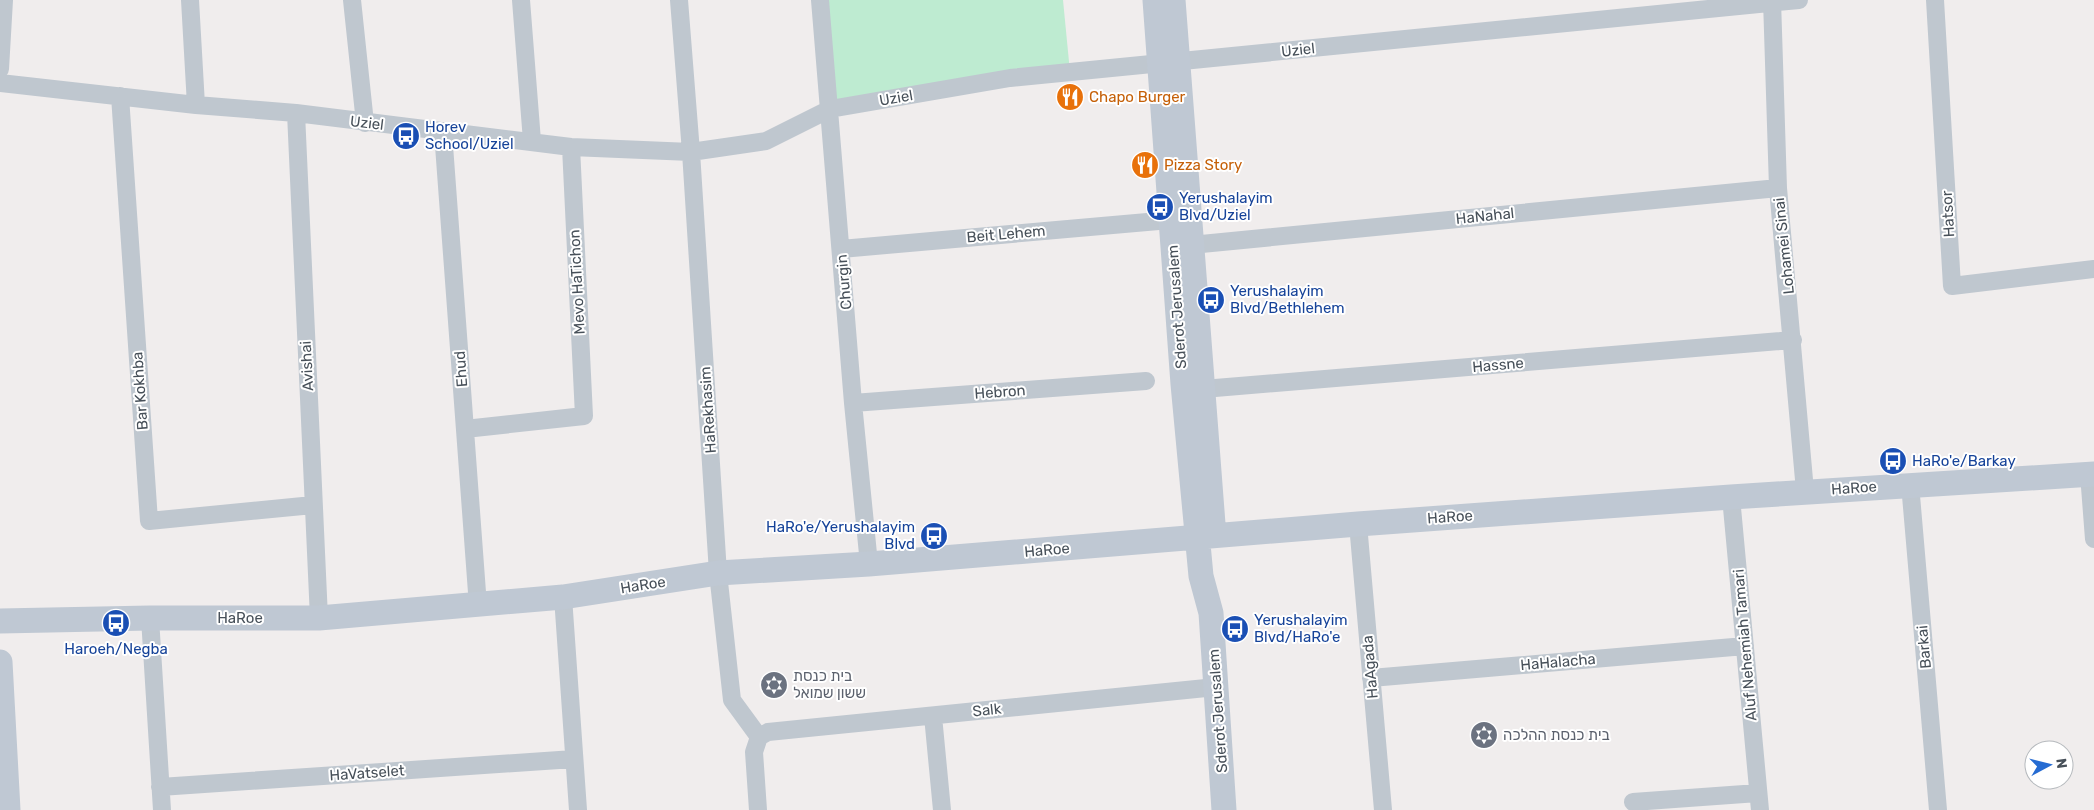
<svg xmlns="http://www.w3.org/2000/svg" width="2094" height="810" font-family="Rubik,Heebo,sans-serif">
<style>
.green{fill:#beebd1}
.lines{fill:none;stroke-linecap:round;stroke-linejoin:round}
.street{stroke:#bfc7cf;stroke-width:18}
.secondary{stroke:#bfc8d3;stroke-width:25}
.labels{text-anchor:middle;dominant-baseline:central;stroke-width:4;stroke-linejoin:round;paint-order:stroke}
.street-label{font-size:15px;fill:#475059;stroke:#fff}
.food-label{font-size:15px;fill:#c56008;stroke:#fff;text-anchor:start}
.transit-label{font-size:15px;fill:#164399;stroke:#fff;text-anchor:start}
.worship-label{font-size:15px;fill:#5b616d;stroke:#fff;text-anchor:start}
</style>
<rect width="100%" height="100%" fill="#f0eded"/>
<path class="green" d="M 826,0 L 1063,0 L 1070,72 L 835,101 Z"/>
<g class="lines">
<path class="street" d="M 190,0 L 196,105
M 352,0 L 365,123
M 521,0 L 532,141
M 679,0 L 691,152 L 718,573 L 732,700 L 759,737 L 754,752 L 758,810
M 820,0 L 853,403 L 869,564
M 1772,0 L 1778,188 L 1805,491
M 1935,0 L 1952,286 L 2094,269
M 0,69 L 4,0
M 0,83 L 196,105 L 296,113 L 571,147 L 691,152 L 766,141 L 830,109 L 1010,78 L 1799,0
M 120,96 L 149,521 L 313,505
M 296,113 L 319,618
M 443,132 L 478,606
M 1191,245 L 1778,188
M 841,249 L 1170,220
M 1203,389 L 1793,340
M 853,403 L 1146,381
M 465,429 L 584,416 L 571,147
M 2089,474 L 2094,539
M 1910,484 L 1938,810
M 1731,497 L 1760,810
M 1358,524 L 1383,810
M 563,597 L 578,810
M 150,618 L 162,810
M 1371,678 L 1745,646
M 933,716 L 942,810
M 759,737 L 768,732 L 1216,687
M 160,787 L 574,759
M 1633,802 L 1758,793"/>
<path class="secondary" d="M 1155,0 L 1183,384 L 1201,576 L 1211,613 L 1224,810
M 1173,0 L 1213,524
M 0,621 L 150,618 L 319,618 L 563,597 L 718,573 L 869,564 L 1358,524 L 1731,497 L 2094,474
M 0,662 L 8,810"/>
</g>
<defs>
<g id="restaurant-disc" transform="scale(1.4375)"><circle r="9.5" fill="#e8710a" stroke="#fff"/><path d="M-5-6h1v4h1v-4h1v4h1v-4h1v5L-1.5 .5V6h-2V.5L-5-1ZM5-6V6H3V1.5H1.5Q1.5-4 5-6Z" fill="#fff"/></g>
<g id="bus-disc" transform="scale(1.4375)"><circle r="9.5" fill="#1a4fb4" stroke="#fff"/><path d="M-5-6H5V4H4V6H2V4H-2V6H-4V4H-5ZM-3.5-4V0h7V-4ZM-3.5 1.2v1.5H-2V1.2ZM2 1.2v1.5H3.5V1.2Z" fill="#fff"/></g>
<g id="synagogue-disc" transform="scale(1.4375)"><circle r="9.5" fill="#6b7280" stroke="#fff"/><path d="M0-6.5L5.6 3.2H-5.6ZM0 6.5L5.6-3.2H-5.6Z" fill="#fff"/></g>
</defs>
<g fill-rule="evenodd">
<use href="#restaurant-disc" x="1070" y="97"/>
<use href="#bus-disc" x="406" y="136"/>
<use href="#restaurant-disc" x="1145" y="165"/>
<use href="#bus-disc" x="1160" y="207"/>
<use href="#bus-disc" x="1211" y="300"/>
<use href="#bus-disc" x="1893" y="461"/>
<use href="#bus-disc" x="934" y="536"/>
<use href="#bus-disc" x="116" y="623"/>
<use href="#bus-disc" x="1235" y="629"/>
<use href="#synagogue-disc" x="774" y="685"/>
<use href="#synagogue-disc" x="1484" y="735"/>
</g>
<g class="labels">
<g class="street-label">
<text transform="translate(1298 50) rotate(-6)">Uziel</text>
<text transform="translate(896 98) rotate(-10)">Uziel</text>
<text transform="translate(367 123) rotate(7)">Uziel</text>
<text transform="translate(1948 214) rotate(-93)">Hatsor</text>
<text transform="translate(1485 216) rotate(-6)">HaNahal</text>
<text transform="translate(1006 234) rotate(-5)">Beit Lehem</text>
<text transform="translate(1784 246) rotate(-96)">Lohamei Sinai</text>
<text transform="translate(577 282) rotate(-93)">Mevo HaTichon</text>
<text transform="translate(844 282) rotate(-95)">Churgin</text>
<text transform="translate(1177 307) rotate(-94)">Sderot Jerusalem</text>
<text transform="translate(1498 365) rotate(-5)">Hassne</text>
<text transform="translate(307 366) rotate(-93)">Avishai</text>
<text transform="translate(461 369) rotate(-94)">Ehud</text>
<text transform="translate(140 391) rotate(-94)">Bar Kokhba</text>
<text transform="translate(1000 392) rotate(-4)">Hebron</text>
<text transform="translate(708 410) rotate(-94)">HaRekhasim</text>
<text transform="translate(1854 488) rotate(-4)">HaRoe</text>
<text transform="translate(1450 517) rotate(-4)">HaRoe</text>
<text transform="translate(1047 550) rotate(-5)">HaRoe</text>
<text transform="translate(643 585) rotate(-9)">HaRoe</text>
<text x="240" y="618">HaRoe</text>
<text transform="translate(1745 645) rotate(-95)">Aluf Nehemiah Tamari</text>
<text transform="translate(1924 647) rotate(-95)">Barkai</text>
<text transform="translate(1558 662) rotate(-5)">HaHalacha</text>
<text transform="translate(1370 667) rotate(-95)">HaAgada</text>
<text transform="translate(987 710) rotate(-6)">Salk</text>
<text transform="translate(1218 711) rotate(-94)">Sderot Jerusalem</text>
<text transform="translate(367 773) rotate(-4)">HaVatselet</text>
</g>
<g class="food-label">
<text x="1089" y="97">Chapo Burger</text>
<text x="1164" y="165">Pizza Story</text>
</g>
<g class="transit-label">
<text x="425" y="127">Horev<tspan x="425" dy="17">School/Uziel</tspan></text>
<text x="1179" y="198">Yerushalayim<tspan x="1179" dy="17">Blvd/Uziel</tspan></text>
<text x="1230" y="291">Yerushalayim<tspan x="1230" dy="17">Blvd/Bethlehem</tspan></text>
<text x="1912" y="461">HaRo'e/Barkay</text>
<text x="915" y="527" text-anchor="end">HaRo'e/Yerushalayim<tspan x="915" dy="17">Blvd</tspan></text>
<text x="1254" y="620">Yerushalayim<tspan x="1254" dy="17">Blvd/HaRo'e</tspan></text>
<text x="116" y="649" text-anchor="middle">Haroeh/Negba</text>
</g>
<g class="worship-label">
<text x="793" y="676">בית כנסת<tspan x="793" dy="17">ששון שמואל</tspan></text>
<text x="1503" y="735">בית כנסת ההלכה</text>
</g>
</g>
<g transform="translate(2049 765) rotate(83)"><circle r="24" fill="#ffffff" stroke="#b5b9bd"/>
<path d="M0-4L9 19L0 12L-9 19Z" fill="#256bd2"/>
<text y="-8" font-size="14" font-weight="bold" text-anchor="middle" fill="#475059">N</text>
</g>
</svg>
